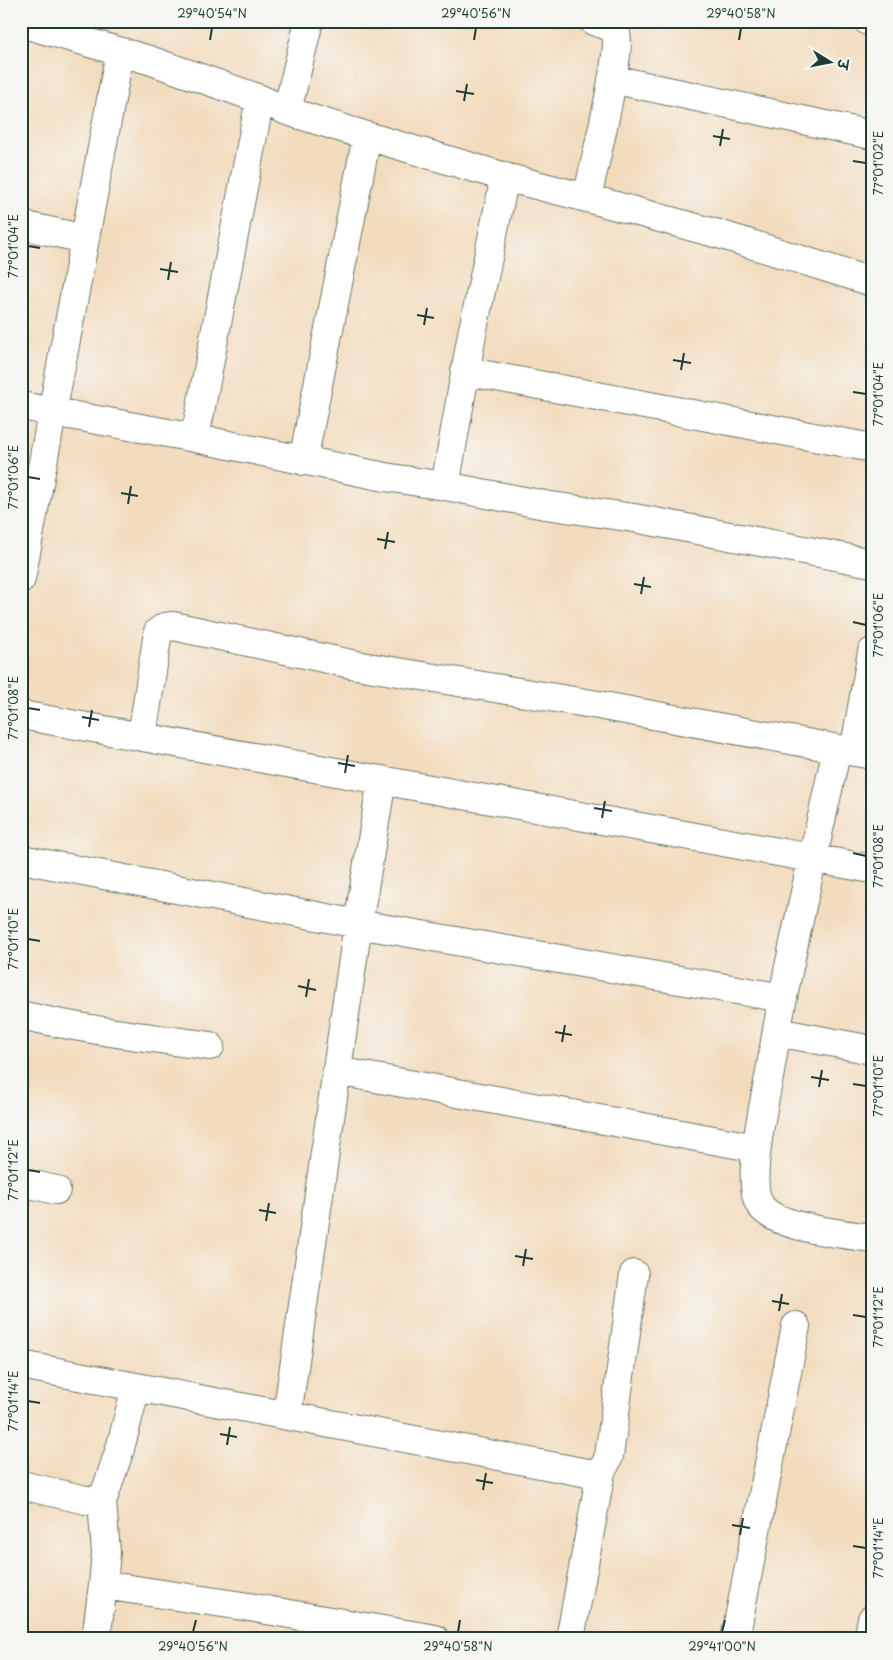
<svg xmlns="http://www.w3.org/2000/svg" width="893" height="1660" font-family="'Playpen Sans','Playpen Sans Deva',sans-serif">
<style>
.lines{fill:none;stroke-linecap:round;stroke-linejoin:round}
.minor-casing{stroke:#697564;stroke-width:30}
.minor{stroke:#fff;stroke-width:28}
.ticks{fill:none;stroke:#1f3d34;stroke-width:2}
.neatline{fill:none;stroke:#1f3d34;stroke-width:2}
.ticks-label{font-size:12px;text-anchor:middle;fill:#1f3d34}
</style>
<rect width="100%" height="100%" fill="#f6f6f2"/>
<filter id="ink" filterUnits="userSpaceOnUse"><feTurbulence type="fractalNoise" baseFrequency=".02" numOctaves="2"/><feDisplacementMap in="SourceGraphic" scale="10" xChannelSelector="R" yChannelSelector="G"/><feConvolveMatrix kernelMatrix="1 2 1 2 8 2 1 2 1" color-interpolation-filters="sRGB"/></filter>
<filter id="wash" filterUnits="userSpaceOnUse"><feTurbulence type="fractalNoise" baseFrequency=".0096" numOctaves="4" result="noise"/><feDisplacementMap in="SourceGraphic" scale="20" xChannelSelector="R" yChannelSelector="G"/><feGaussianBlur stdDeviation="1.12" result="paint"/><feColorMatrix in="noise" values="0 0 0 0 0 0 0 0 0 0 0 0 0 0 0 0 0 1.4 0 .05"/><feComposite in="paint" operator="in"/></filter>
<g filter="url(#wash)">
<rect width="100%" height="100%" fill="#f3dcbe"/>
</g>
<g filter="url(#ink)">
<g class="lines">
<g class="minor-casing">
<path id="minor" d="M 868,21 L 872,22
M 21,23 L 149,60 L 260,99 L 287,111 L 367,136 L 505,177 L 587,198 L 722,235 L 872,282
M 612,79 L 872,135
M 287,111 L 309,21
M 587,198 C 592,175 623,47 616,34 C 612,25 601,24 593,21
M 21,225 L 85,239
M 465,371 L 872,448
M 21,406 L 195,438 L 385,477 L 445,486 L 545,505 L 634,518 L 872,563
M 195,438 L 260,99
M 303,461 L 367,136
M 445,486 L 472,334 L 505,177
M 21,579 L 120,52
M 21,715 L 872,869
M 142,736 L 158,632 L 165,627 L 173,626 L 356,665 L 598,705 L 872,755
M 837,749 C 819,832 799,914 783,997 C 778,1022 774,1047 770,1072 C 765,1100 746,1179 759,1203 C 771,1228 845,1234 872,1238
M 854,752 L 872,652
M 21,859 L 358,924 L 783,998
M 21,1015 C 83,1030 147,1037 210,1046
M 777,1032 L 872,1050
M 337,1071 L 757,1148
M 21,1182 L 56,1190
M 21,1365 L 593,1474 C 603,1471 605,1466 609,1456 L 634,1274
M 287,1416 L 358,924 L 382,780
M 21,1485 L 86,1500 L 102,1502
M 103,1585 L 249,1607 L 435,1639
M 96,1639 L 103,1585 L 106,1552 L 102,1502 L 120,1449 L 136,1387
M 570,1639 L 601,1472
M 735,1639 L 796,1326
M 868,1639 L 872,1619"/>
</g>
<use href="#minor" class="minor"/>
</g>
</g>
<path class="ticks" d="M 210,40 L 212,28M 474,40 L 476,28M 739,40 L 741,28M 456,91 L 474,94M 464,101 L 467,84M 713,136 L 730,139M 720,146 L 723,129M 853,161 L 866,163M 28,246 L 40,248M 160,269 L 178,272M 168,280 L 171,262M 417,315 L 434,318M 424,325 L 427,308M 673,360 L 691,363M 681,370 L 684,353M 853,392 L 866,394M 28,477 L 40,479M 121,493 L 138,496M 128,504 L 131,486M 377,539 L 395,542M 385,549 L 388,532M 634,584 L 651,587M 641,594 L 644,577M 853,622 L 866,625M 28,708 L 40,710M 82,717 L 99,720M 89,727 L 92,710M 338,763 L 355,766M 345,773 L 348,755M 594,808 L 612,811M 602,818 L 605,801M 853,853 L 866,856M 28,939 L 40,941M 298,986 L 316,990M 306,997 L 309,979M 555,1032 L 572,1035M 562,1042 L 565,1025M 811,1077 L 829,1080M 853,1084 L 866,1086M 819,1087 L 822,1070M 28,1170 L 40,1172M 259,1210 L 276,1213M 266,1221 L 269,1203M 515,1256 L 533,1259M 523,1266 L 526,1249M 772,1301 L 789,1304M 779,1311 L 782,1294M 853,1315 L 866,1317M 28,1401 L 40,1403M 220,1434 L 237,1437M 227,1445 L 230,1427M 476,1480 L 493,1483M 483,1490 L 486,1473M 732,1525 L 750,1528M 740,1535 L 743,1518M 853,1546 L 866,1548M 193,1632 L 196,1620M 458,1632 L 460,1620M 722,1632 L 725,1620"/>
<rect width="893" height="1660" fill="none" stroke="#f6f6f2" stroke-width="55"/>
<g transform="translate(830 62) rotate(100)" stroke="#f6f6f2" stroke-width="4" paint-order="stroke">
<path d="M0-4L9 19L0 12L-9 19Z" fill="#1f3d34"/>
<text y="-8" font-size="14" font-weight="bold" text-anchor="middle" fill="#1f3d34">उ</text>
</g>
<rect x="28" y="28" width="838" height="1604" class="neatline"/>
<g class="ticks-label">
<text x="212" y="18">29°40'54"N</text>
<text x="476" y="18">29°40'56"N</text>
<text x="741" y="18">29°40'58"N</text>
<text transform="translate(879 163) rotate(-90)" y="4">77°01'02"E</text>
<text transform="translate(14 246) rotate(-90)" y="4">77°01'04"E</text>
<text transform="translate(879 394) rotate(-90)" y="4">77°01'04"E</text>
<text transform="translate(14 477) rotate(-90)" y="4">77°01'06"E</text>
<text transform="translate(879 625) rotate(-90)" y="4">77°01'06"E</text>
<text transform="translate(14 708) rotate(-90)" y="4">77°01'08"E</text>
<text transform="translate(879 856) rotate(-90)" y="4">77°01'08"E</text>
<text transform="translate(14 939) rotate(-90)" y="4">77°01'10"E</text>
<text transform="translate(879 1086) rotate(-90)" y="4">77°01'10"E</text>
<text transform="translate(14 1170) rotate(-90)" y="4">77°01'12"E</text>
<text transform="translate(879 1317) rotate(-90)" y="4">77°01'12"E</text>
<text transform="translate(14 1401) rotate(-90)" y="4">77°01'14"E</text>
<text transform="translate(879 1548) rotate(-90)" y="4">77°01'14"E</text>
<text x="193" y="1651">29°40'56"N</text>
<text x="458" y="1651">29°40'58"N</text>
<text x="722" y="1651">29°41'00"N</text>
</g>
</svg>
